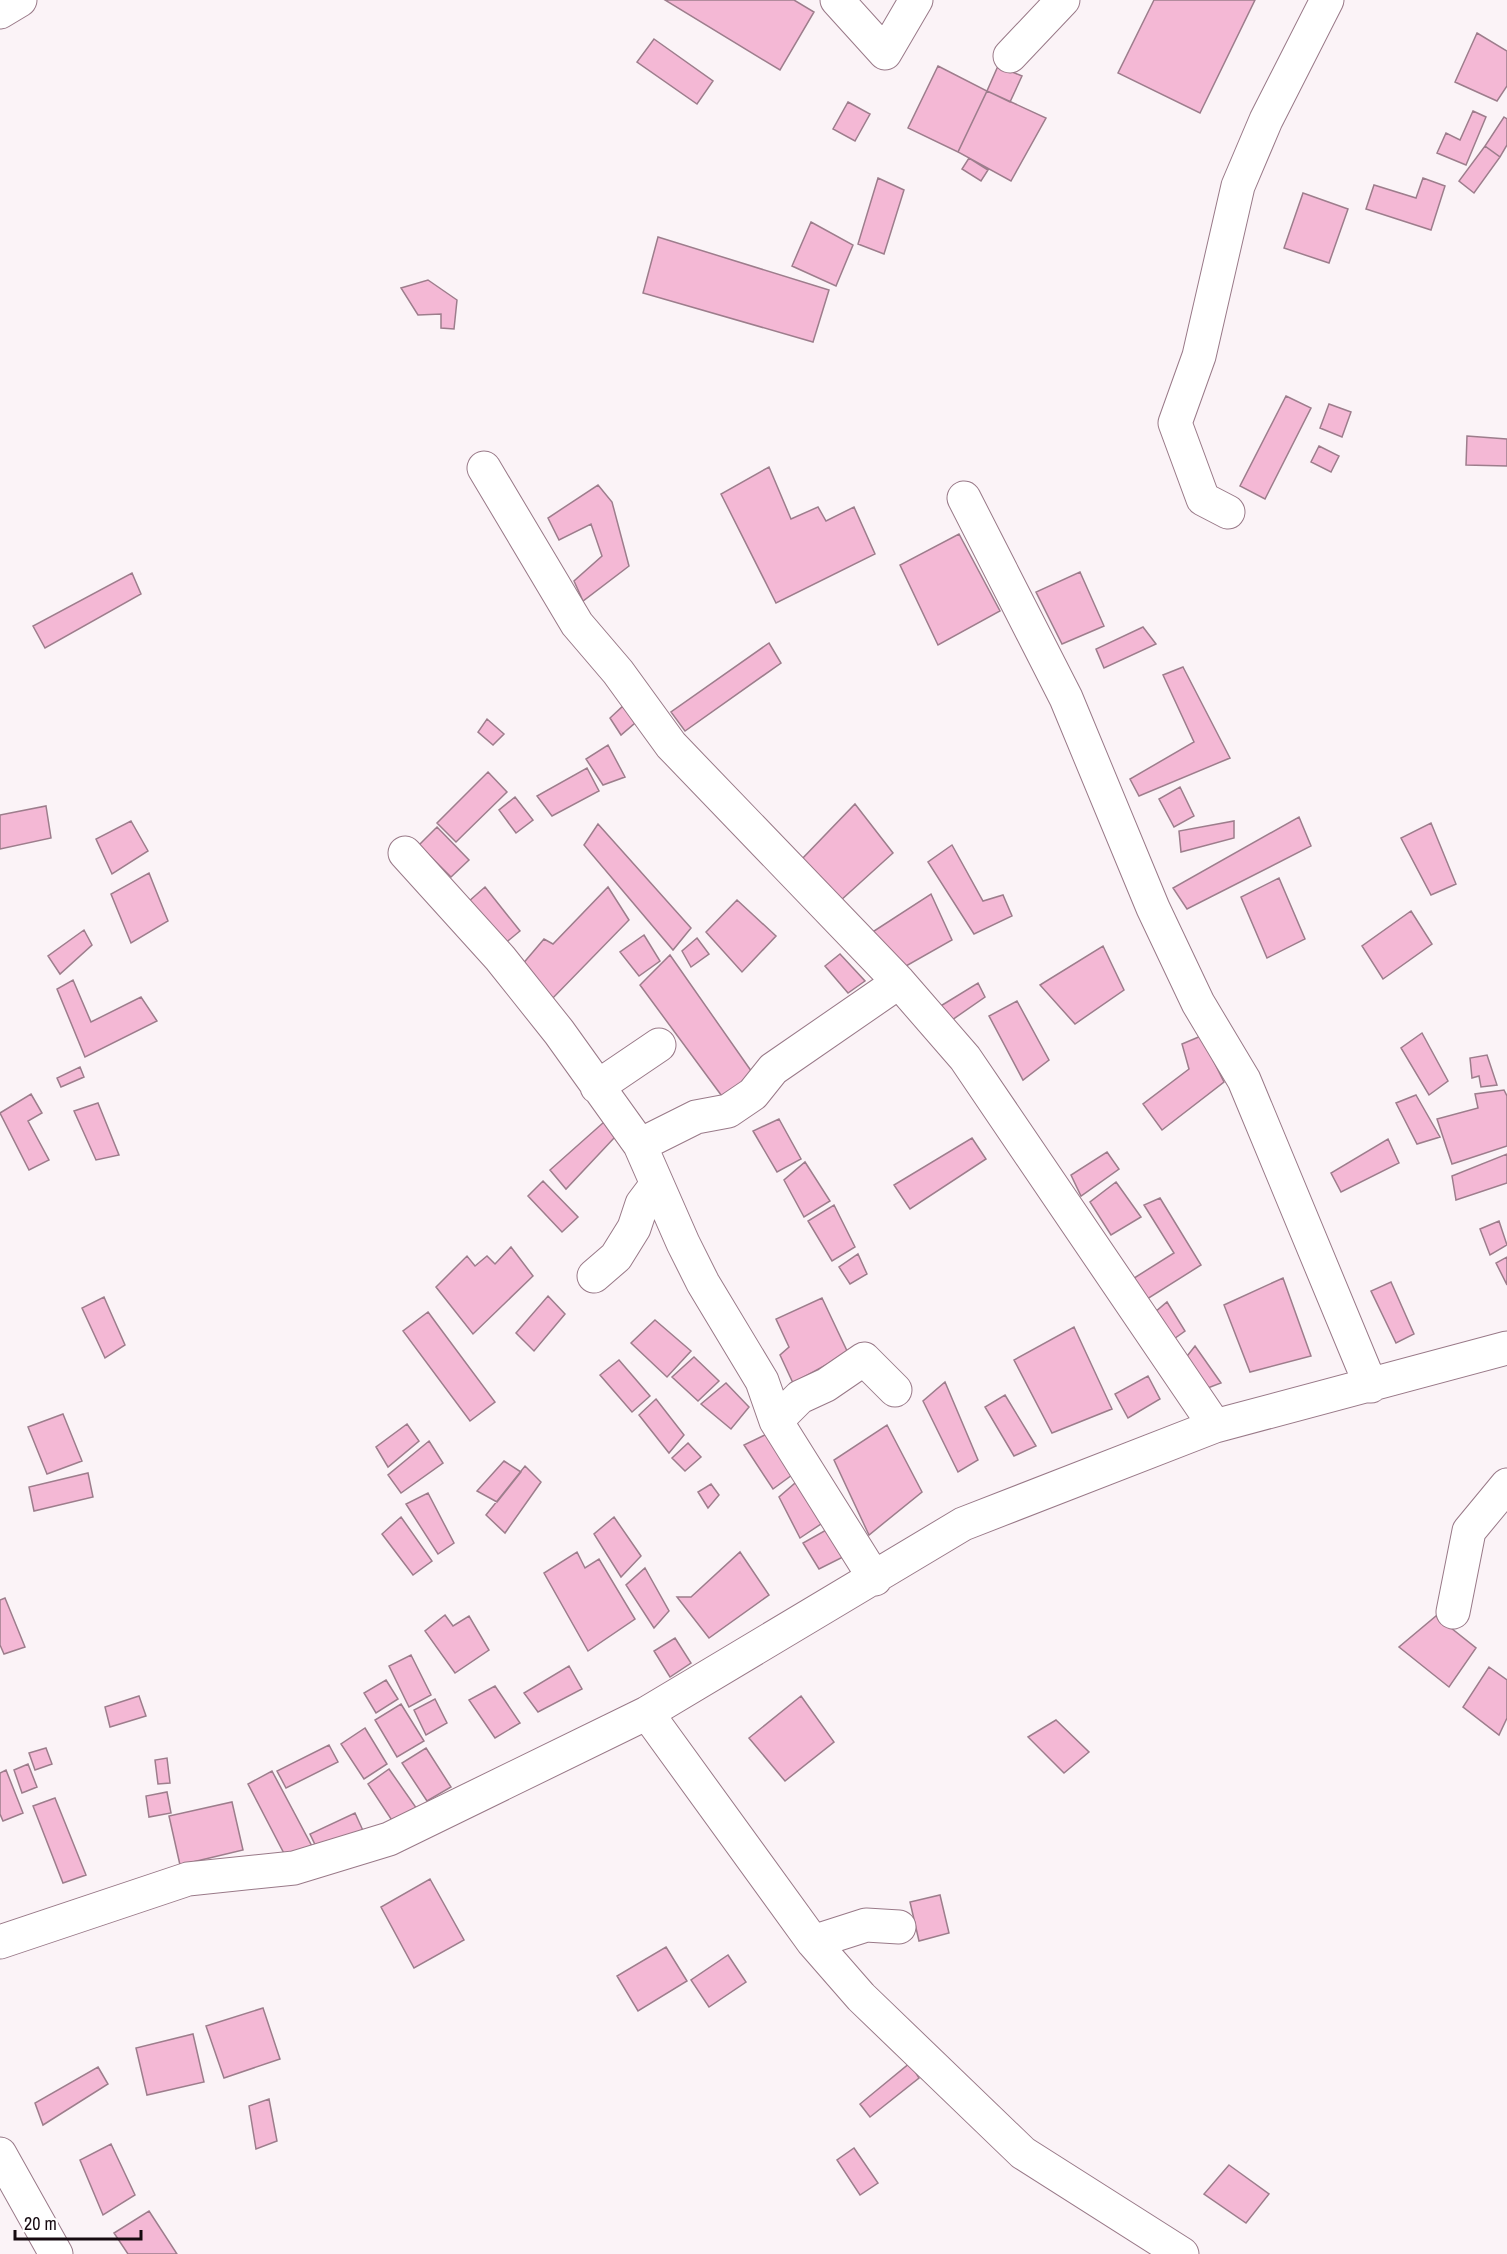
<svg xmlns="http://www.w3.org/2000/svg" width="1507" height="2254" font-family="'Archivo Narrow',sans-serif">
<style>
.building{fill:#f4b8d5;stroke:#9d7d8c;stroke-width:1.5}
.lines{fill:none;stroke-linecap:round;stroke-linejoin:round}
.minor-casing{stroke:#997988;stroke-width:35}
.minor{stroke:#fff;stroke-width:33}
</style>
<rect width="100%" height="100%" fill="#fbf3f7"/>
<path class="building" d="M 665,0 L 794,0 L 814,12 L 780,70 Z
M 1154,0 L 1255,0 L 1200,113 L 1118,73 Z
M 1477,33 L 1507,51 L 1507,86 L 1497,101 L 1455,82 Z
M 654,39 L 713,81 L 697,104 L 637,62 Z
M 938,66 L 987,91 L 958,152 L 908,128 Z
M 998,66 L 1022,76 L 1010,102 L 987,91 Z
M 987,91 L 1046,118 L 1011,181 L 958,152 Z
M 848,102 L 870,114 L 855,141 L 833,129 Z
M 1473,111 L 1486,117 L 1466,165 L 1437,153 L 1446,133 L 1460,140 Z
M 1504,117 L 1507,119 L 1507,145 L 1500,157 L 1485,146 Z
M 1485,146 L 1500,157 L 1474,193 L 1459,181 Z
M 969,158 L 988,170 L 981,181 L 962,169 Z
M 878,178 L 904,190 L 884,254 L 858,244 Z
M 1423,178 L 1445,186 L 1431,230 L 1366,209 L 1374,185 L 1416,198 Z
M 1303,193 L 1348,209 L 1329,263 L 1284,248 Z
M 811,222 L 853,245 L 836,286 L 792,266 Z
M 658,237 L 829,290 L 813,342 L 643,293 Z
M 428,280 L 457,300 L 454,329 L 441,328 L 441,314 L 418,315 L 401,288 Z
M 1286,396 L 1311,408 L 1265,499 L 1240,486 Z
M 1329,404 L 1351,412 L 1342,437 L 1320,428 Z
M 1467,436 L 1507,439 L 1507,466 L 1466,465 Z
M 1319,446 L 1339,456 L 1331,472 L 1311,462 Z
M 769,467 L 791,519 L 818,507 L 826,521 L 854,507 L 875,554 L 776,603 L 721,494 Z
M 598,485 L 612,502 L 629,566 L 583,601 L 574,581 L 602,556 L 591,524 L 559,540 L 548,518 Z
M 959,534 L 1000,611 L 938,645 L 900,565 Z
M 1080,572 L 1104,626 L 1062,644 L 1036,592 Z
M 132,573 L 141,594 L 45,648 L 33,626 Z
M 1143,627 L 1156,644 L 1104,668 L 1096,649 Z
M 769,643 L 781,663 L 685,731 L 671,712 Z
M 1183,667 L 1230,758 L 1139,796 L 1130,779 L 1194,742 L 1163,675 Z
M 623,706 L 635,723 L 621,735 L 610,718 Z
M 487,719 L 504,734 L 493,745 L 478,732 Z
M 608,745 L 625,777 L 603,785 L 586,759 Z
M 587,768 L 599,791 L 552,816 L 537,796 Z
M 488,772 L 507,792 L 456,842 L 437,823 Z
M 1180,787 L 1194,816 L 1174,827 L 1159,799 Z
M 515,797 L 533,820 L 516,833 L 499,810 Z
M 855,804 L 893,853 L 840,901 L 800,861 Z
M 46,806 L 51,838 L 0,849 L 0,815 Z
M 1299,817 L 1311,846 L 1187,909 L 1173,888 Z
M 131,821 L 148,851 L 112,874 L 96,839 Z
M 1234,821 L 1234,838 L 1181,852 L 1179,831 Z
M 1431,823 L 1456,884 L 1431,895 L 1401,838 Z
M 598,824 L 691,928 L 673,950 L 584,845 Z
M 437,827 L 469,860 L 451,877 L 419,845 Z
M 952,845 L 983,901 L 1003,895 L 1012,916 L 974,934 L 928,862 Z
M 149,873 L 168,921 L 131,943 L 111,894 Z
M 1279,878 L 1305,939 L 1267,958 L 1241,897 Z
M 485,887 L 520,931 L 503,945 L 468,902 Z
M 608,887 L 629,920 L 551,1000 L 521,966 L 544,939 L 553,944 Z
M 931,894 L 952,940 L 899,970 L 871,933 Z
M 737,900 L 776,936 L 742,972 L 706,932 Z
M 1411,911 L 1432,944 L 1383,979 L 1362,946 Z
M 84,930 L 92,945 L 60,974 L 48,956 Z
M 644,935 L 660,961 L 639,976 L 620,952 Z
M 697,938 L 709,954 L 691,967 L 682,951 Z
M 1103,946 L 1124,990 L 1075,1024 L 1040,985 Z
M 840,954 L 865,981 L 848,993 L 825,966 Z
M 670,955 L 754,1075 L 727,1103 L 640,985 Z
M 73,980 L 91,1022 L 141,997 L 157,1021 L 85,1057 L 57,989 Z
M 978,983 L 985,997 L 952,1020 L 939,1007 Z
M 1017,1001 L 1049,1060 L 1023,1080 L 989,1016 Z
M 1422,1033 L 1448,1081 L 1429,1095 L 1401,1048 Z
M 1201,1036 L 1224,1082 L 1162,1130 L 1143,1104 L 1189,1069 L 1182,1044 Z
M 1487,1055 L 1497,1085 L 1481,1087 L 1479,1076 L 1472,1078 L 1470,1058 Z
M 80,1067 L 84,1077 L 61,1087 L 57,1078 Z
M 1504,1090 L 1507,1096 L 1507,1146 L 1452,1164 L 1437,1119 L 1478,1108 L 1475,1094 Z
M 31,1094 L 42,1113 L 28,1121 L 49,1160 L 29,1170 L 0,1113 Z
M 1416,1095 L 1440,1137 L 1417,1144 L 1396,1103 Z
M 98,1103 L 119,1155 L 96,1160 L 74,1111 Z
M 779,1119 L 801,1159 L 777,1172 L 753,1131 Z
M 604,1122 L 615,1137 L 566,1189 L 550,1170 Z
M 972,1138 L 986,1159 L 910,1209 L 894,1185 Z
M 1388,1139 L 1399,1163 L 1341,1192 L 1331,1173 Z
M 1107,1152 L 1119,1169 L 1081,1196 L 1071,1175 Z
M 1507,1154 L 1507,1183 L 1456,1200 L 1452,1176 Z
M 805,1162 L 830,1201 L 804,1217 L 784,1180 Z
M 543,1181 L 578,1217 L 562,1232 L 528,1196 Z
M 1116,1182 L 1141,1217 L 1111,1235 L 1090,1202 Z
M 1160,1198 L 1201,1265 L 1144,1301 L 1131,1280 L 1174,1253 L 1144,1205 Z
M 834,1205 L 855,1247 L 832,1261 L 808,1221 Z
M 1499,1221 L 1507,1245 L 1490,1255 L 1480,1229 Z
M 511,1247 L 533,1276 L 473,1334 L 436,1287 L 467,1256 L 475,1266 L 487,1256 L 495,1264 Z
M 858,1254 L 867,1274 L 850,1284 L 839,1267 Z
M 1507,1257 L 1507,1285 L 1496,1263 Z
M 1283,1278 L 1311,1356 L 1250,1372 L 1224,1305 Z
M 1391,1282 L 1414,1334 L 1396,1343 L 1371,1291 Z
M 548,1296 L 565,1314 L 534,1351 L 516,1333 Z
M 104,1297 L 125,1345 L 105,1358 L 82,1308 Z
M 822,1298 L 848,1353 L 793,1383 L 780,1355 L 789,1347 L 776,1319 Z
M 1167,1302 L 1185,1331 L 1171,1341 L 1154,1313 Z
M 428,1312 L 495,1402 L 470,1421 L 403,1331 Z
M 655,1320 L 691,1351 L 667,1377 L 631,1343 Z
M 1074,1327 L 1112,1409 L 1052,1433 L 1014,1360 Z
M 1195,1346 L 1221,1383 L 1205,1389 L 1184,1360 Z
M 694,1357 L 719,1381 L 698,1401 L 672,1377 Z
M 619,1360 L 650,1396 L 632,1412 L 600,1375 Z
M 1148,1376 L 1160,1399 L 1128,1418 L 1115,1394 Z
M 945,1382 L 978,1460 L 958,1472 L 923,1401 Z
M 726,1383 L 749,1407 L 731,1429 L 701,1404 Z
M 1005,1395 L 1036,1446 L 1014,1456 L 985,1407 Z
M 656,1399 L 684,1435 L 669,1453 L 639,1415 Z
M 63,1414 L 82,1461 L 47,1474 L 28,1427 Z
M 407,1424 L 419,1441 L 388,1467 L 376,1447 Z
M 887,1425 L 922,1492 L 869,1535 L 834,1460 Z
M 773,1431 L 796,1472 L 773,1489 L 744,1445 Z
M 429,1441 L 443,1463 L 401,1493 L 388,1475 Z
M 688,1443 L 701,1457 L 685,1471 L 672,1458 Z
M 504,1461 L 521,1472 L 497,1502 L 477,1491 Z
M 525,1466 L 541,1482 L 505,1533 L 486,1515 Z
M 88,1473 L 93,1497 L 34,1511 L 29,1487 Z
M 801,1478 L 827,1520 L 800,1538 L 779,1497 Z
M 711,1484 L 719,1495 L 708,1508 L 698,1492 Z
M 428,1493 L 454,1543 L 438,1554 L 406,1504 Z
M 401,1517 L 432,1561 L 413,1575 L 382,1534 Z
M 614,1517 L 641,1556 L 621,1577 L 594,1534 Z
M 835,1525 L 853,1552 L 819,1569 L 803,1543 Z
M 577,1552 L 585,1568 L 599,1559 L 635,1619 L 588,1651 L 544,1573 Z
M 740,1552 L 769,1595 L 709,1638 L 677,1597 L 691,1597 Z
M 645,1568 L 669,1611 L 654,1628 L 626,1585 Z
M 5,1598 L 25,1647 L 4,1654 L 0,1645 L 0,1600 Z
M 445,1615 L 453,1626 L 469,1616 L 489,1650 L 455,1673 L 425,1631 Z
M 1436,1616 L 1476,1648 L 1449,1687 L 1399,1647 Z
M 675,1638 L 691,1663 L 670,1677 L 654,1651 Z
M 411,1655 L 431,1695 L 409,1707 L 389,1666 Z
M 569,1666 L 582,1689 L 538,1712 L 524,1693 Z
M 1489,1667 L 1507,1680 L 1507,1718 L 1499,1735 L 1463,1707 Z
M 386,1680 L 398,1699 L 376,1713 L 364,1693 Z
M 495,1686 L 520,1723 L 495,1738 L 469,1700 Z
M 139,1696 L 146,1716 L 110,1727 L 105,1707 Z
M 801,1696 L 834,1742 L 785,1781 L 749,1738 Z
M 435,1699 L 447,1723 L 426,1735 L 414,1710 Z
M 401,1704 L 424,1741 L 397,1757 L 375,1720 Z
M 1056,1720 L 1089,1752 L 1064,1773 L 1028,1737 Z
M 365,1728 L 387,1764 L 364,1779 L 341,1744 Z
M 329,1745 L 338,1762 L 286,1788 L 277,1771 Z
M 46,1748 L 52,1764 L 35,1770 L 29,1753 Z
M 426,1748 L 451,1787 L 427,1801 L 402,1763 Z
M 167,1758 L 170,1783 L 158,1784 L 155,1760 Z
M 28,1764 L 37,1787 L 22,1793 L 14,1770 Z
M 389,1769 L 417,1809 L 395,1825 L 368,1784 Z
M 6,1770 L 23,1813 L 3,1821 L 0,1814 L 0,1773 Z
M 272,1771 L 314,1850 L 289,1863 L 248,1784 Z
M 167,1792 L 171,1813 L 149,1817 L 146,1796 Z
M 55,1798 L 86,1875 L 63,1883 L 33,1806 Z
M 232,1802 L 243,1850 L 180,1865 L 169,1816 Z
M 355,1813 L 365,1835 L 320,1855 L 310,1834 Z
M 430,1879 L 464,1940 L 414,1968 L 381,1907 Z
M 940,1895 L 949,1933 L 919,1941 L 910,1902 Z
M 666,1947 L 687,1981 L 638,2011 L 617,1976 Z
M 728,1955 L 746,1982 L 709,2007 L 691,1980 Z
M 263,2008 L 280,2059 L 224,2078 L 206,2026 Z
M 193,2034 L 204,2082 L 147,2095 L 136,2048 Z
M 910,2063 L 919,2078 L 870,2117 L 860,2104 Z
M 98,2067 L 108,2084 L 43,2125 L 35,2103 Z
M 269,2099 L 277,2141 L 256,2149 L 249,2106 Z
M 111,2144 L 135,2195 L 103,2215 L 80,2160 Z
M 854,2148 L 878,2183 L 860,2195 L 837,2160 Z
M 1229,2165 L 1269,2194 L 1246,2223 L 1204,2194 Z
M 149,2211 L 177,2254 L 128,2254 L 114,2233 Z"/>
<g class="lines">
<g class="minor-casing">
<path id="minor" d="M 837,0 L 885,53 L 916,0
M 0,12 L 20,0
M 1010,56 L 1063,0
M 484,468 L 577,624 L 618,672 L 671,745 L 899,982 L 965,1058 L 1215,1426
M 964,498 L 1066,698 L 1153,908 L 1198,1003 L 1244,1080 L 1371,1386
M 1228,512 L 1203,499 L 1175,423 L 1199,356 L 1238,186 L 1266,120 L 1327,0
M 405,853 L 500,958 L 559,1032 L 640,1145 L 683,1243 L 703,1283 L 762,1381 L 776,1421 L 875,1579
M 597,1087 L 659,1045
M 640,1145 L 696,1117 L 728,1111 L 753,1094 L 773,1069 L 899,982
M 594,1276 L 616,1257 L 634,1228 L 642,1204 L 657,1184
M 776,1421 L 800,1397 L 826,1385 L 864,1359 L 895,1390
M 1453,1612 L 1469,1531 L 1507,1485
M 647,1713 L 813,1942 L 861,1997 L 1023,2153 L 1182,2254
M 0,1942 L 188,1879 L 294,1868 L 389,1839 L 647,1713 L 963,1524 L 1215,1426 L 1507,1348
M 813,1942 L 866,1925 L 899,1927
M 0,2154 L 56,2254"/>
</g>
<use href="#minor" class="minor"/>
</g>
<path d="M15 2230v9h126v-9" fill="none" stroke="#160a10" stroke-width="3"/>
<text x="24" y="2230" font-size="18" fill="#160a10" stroke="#ffffff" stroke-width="4.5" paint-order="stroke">20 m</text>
</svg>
